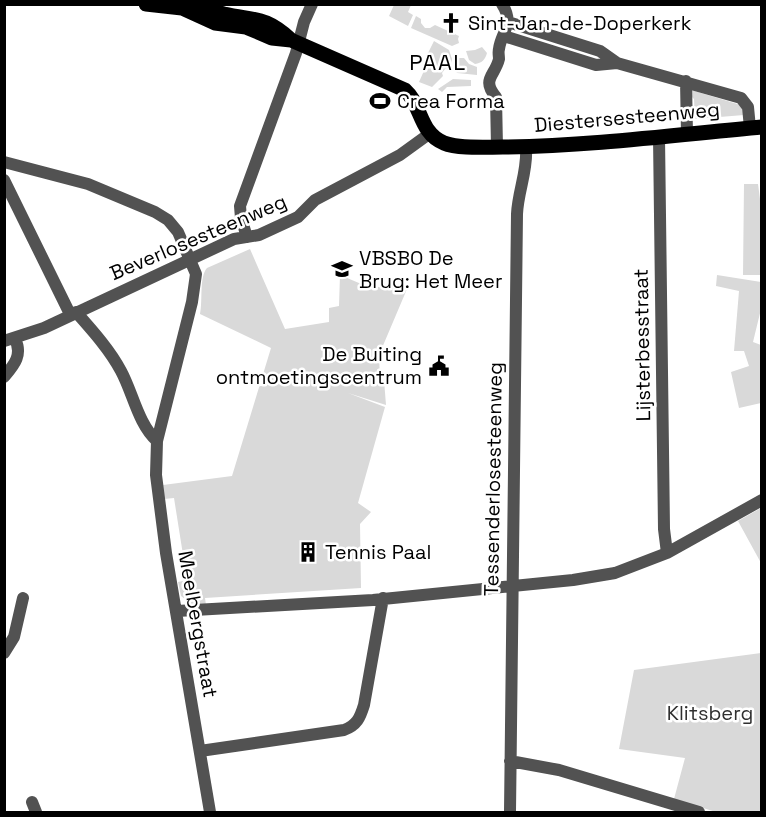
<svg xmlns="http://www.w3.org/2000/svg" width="766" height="817" font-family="'Space Grotesk',sans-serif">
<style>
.green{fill:#d9d9d9}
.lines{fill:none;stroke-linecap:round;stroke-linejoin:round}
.minor{stroke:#525252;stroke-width:12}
.major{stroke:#000;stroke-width:15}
.labels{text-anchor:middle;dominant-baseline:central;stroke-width:5;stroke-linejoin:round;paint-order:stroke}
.poi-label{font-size:20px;fill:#000;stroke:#fff;text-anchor:start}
.street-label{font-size:20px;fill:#000;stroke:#fff}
.park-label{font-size:20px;fill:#303030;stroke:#fff}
.quarter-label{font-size:22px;letter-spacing:1.5px;fill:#000;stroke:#fff}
</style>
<rect width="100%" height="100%" fill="#fff"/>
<path class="green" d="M 394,5 L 411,5 L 408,12 L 413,15 L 408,26 L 389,16 Z
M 416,16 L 421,19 L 421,23 L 425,28 L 430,28 L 435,25 L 459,36 L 458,39 L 459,43 L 452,46 L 411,28 Z
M 434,41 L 449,50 L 452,59 L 450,69 L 445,69 L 442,73 L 443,76 L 432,87 L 419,82 L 431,55 L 428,53 Z
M 482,47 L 487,53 C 485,60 482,63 475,64 L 469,60 L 466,51 L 475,50 Z
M 457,58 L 464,58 L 469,64 L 477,67 L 477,75 L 457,73 L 455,70 Z
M 453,79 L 471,80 L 471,86 L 447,87 L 442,92 L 438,89 Z
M 691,90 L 744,106 L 744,115 L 695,119 L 694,99 L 689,94 Z
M 744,184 L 758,184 L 762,214 L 761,275 L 743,275 Z
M 250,249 L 285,329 L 329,322 L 329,308 L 339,306 L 340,275 L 366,286 L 407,289 L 379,355 L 380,379 L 384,380 L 386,405 L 348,393 L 385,407 L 358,503 L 371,512 L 360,524 L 361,588 L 205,598 L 206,605 L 193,605 L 181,596 L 178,582 L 187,580 L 174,498 L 164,499 L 163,485 L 232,476 L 271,348 L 200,314 C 203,301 199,277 207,268 Z
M 717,275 L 761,282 L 761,309 L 753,342 L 761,345 L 761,403 L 739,408 L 731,372 L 749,366 L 744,351 L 734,351 L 739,291 L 716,286 Z
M 761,508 L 761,563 L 738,521 Z
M 761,653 L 761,812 L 716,812 L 674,799 L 685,758 L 619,749 L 634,670 Z"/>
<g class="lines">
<path class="minor" d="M 508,22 L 600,51 L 617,63 L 741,98 L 748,107 L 750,128
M 504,36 L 596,65 L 617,63
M 686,81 L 687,134
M 659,137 L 664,529 L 667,553
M 497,147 L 496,97 C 481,79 495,76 499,59 C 499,56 498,52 499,49 C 501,32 515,24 502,4
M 4,162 L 88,184 L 155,212 L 168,220 L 178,232 L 196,274 L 192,302 L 157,441 L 156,475 L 166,553 L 210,812
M 4,180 L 70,314
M 247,237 L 241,218 L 240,206 L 296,53 L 304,22 L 312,4
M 76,312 C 92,330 110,350 121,371 C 133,393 138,424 157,441
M 4,341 L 44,328 L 234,239 L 259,235 L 298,217 L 315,200 L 400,155 L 429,134
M 4,377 C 14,365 23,355 15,339
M 177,611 L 373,600 L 573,580 L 615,573 L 667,553 L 762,500
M 4,653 L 14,637 L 23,598
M 200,751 L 344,730 C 357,725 360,718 364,705 L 383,598
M 510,761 L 559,770 L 699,812
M 32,802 L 36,812
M 510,812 L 517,214 C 518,191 528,170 526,147"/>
<path class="major" d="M 146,4 L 182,8 L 215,23 L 246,27 L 272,38 L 291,40 L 405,90 C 422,105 419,133 444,143 C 458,149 486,147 503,147 C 589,146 675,135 762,127
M 201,4 C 208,8 216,12 224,14 C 255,21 265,16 291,40"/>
</g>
<defs>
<g id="church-bare" transform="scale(1.62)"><path d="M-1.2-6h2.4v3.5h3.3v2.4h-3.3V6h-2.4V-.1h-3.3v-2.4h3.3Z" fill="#000" stroke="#fff" stroke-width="2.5" paint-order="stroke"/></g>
<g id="stadium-bare" transform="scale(1.62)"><path d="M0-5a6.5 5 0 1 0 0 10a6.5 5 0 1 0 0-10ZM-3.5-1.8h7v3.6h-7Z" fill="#000" stroke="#fff" stroke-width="2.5" paint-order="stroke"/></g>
<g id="school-bare" transform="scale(1.62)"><path d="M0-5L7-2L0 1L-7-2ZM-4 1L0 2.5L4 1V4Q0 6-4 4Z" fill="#000" stroke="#fff" stroke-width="2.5" paint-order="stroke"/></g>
<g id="civic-bare" transform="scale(1.62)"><path d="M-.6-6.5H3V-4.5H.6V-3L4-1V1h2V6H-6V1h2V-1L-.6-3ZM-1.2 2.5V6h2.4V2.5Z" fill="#000" stroke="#fff" stroke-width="2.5" paint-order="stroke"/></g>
<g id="building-bare" transform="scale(1.62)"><path d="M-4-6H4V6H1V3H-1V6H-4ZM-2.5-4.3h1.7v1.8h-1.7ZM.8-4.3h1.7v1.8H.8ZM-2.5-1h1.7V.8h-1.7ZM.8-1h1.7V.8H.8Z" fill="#000" stroke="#fff" stroke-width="2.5" paint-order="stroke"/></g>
</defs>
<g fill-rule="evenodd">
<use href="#church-bare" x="451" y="23"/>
<use href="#stadium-bare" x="380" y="101"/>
<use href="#school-bare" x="342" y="269"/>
<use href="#civic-bare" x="439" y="366"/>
<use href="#building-bare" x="308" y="552"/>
</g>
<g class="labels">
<g class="poi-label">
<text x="468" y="23">Sint-Jan-de-Doperkerk</text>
<text x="397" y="101">Crea Forma</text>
<text x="359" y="258">VBSBO De<tspan x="359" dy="23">Brug: Het Meer</tspan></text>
<text x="422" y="354" text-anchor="end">De Buiting<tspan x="422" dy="23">ontmoetingscentrum</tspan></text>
<text x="325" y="552">Tennis Paal</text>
</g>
<g class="street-label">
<text transform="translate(627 117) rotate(-5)">Diestersesteenweg</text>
<text transform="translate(198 237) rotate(-23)">Beverlosesteenweg</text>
<text transform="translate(642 345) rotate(-91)">Lijsterbesstraat</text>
<text transform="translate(493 479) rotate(-89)">Tessenderlosesteenweg</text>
<text transform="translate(198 624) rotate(80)">Meelbergstraat</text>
</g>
<g class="park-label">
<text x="710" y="713">Klitsberg</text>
</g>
<g class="quarter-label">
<text x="438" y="62">PAAL</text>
</g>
</g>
<rect width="766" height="817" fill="none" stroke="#000000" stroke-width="12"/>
</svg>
